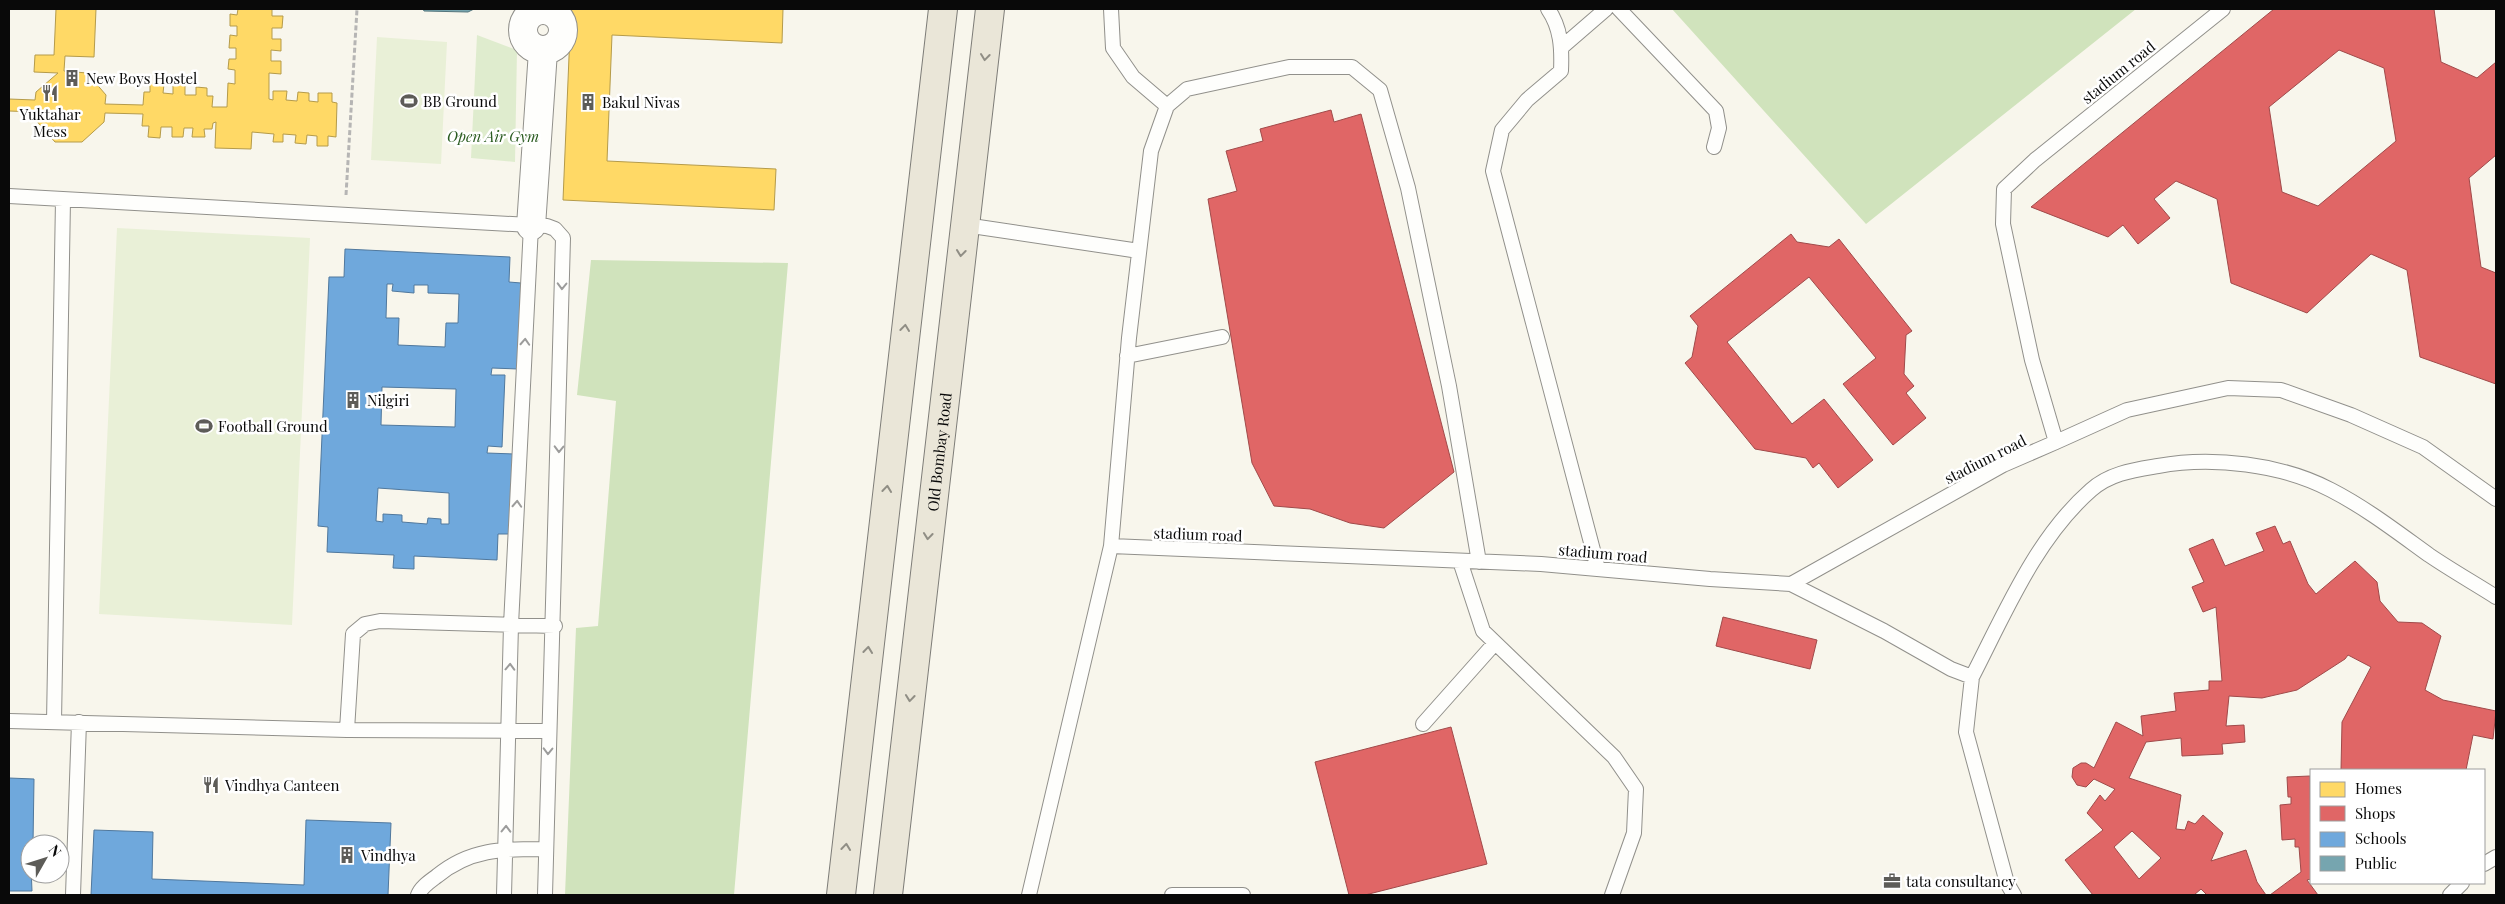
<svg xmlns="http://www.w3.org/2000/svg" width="2505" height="904" font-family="'Playfair Display',serif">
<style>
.green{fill:#dfecce}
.forest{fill:#d0e3bc}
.pitch{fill:#e9f0d7}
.homes{fill:#ffd966;stroke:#b59b4a}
.shops{fill:#e06666;stroke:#a04a4a;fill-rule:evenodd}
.schools{fill:#6fa8dc;stroke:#50789d;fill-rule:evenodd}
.public{fill:#76a5af;stroke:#55767d}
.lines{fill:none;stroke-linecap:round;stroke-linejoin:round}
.lane-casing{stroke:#91908b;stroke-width:16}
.street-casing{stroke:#91908b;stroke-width:30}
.primary-casing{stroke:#7e7d78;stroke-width:30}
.path{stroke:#b6b5b4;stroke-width:3;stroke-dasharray:5 2.5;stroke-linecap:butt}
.lane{stroke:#fefefc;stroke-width:14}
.street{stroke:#fefefc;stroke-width:28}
.primary{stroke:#eae6d8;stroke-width:28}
.oneway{stroke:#908e85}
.oneway2{stroke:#9c9c9b}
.labels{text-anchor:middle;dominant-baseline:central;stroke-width:5;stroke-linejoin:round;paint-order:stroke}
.street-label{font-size:15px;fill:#090909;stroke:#fff}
.poi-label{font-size:15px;fill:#090909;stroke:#fff;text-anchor:start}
.park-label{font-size:15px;font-style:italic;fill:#2a5b20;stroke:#fff}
</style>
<rect width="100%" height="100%" fill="#f8f6ec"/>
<path class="green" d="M 477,35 L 517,50 L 515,162 L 471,158 Z"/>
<path class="forest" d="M 1672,9 L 2136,9 L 1866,224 Z
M 591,260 L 788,263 L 734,895 L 565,895 L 576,628 L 598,626 L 616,401 L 577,395 Z"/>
<path class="pitch" d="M 377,37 L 447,42 L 441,164 L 371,160 Z
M 117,228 L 310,238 L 292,625 L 99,614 Z"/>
<path class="homes" d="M 56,9 L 96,9 L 94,57 L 65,56 L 64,71 L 87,73 L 106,95 L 105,104 L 143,105 L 144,92 L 150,92 L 150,83 L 164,84 L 163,93 L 173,94 L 173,84 L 185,85 L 185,95 L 196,95 L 196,87 L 207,88 L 207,96 L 213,96 L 212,107 L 227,107 L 228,83 L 235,84 L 235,70 L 228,69 L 229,59 L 236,59 L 236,48 L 229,48 L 230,35 L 237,36 L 237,26 L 230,26 L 230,14 L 237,15 L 238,9 L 272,9 L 272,16 L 283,16 L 282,28 L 272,28 L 272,39 L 281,39 L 281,51 L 271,50 L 271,61 L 281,61 L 281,74 L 269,73 L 269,99 L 273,100 L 273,91 L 287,91 L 286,100 L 297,101 L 298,92 L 309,93 L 309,101 L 318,102 L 318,93 L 332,93 L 332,102 L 337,103 L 336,137 L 328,136 L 328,146 L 317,146 L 317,136 L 307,135 L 306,144 L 295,143 L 296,135 L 283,134 L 283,142 L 273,142 L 274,134 L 252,132 L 251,149 L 215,148 L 216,122 L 213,123 L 212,129 L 204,129 L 205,137 L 192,137 L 193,128 L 184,128 L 183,137 L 172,137 L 172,127 L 161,127 L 160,138 L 148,137 L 149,126 L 142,126 L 143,114 L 105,113 L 104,122 L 82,142 L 55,142 L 34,118 L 35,112 L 9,111 L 9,99 L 35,100 L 36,92 L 58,73 L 34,72 L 35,55 L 54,55 Z
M 571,9 L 783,9 L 782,43 L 612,35 L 607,161 L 776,169 L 774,210 L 563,200 Z"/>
<path class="shops" d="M 2274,9 L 2434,9 L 2441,62 L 2477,78 L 2496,62 L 2496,155 L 2469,178 L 2481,267 L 2496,273 L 2496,384 L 2420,357 L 2407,270 L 2371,254 L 2307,313 L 2231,283 L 2217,199 L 2176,181 L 2154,199 L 2170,218 L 2138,244 L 2123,225 L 2108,237 L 2031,207 ZM 2339,50 L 2384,68 L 2396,141 L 2318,206 L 2282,192 L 2269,107 Z
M 1331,110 L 1334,122 L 1361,114 L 1454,472 L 1384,528 L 1350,523 L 1310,509 L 1274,506 L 1252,463 L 1208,199 L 1237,191 L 1226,151 L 1263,141 L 1260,129 Z
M 1791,234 L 1797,242 L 1829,247 L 1839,239 L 1912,331 L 1906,335 L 1904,374 L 1914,386 L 1906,393 L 1926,418 L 1893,445 L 1843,384 L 1876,358 L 1809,277 L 1727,342 L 1792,424 L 1824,399 L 1873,460 L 1838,488 L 1819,463 L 1813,468 L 1806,458 L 1755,449 L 1685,363 L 1692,357 L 1698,326 L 1690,316 Z
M 2275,526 L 2283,544 L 2290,541 L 2308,584 L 2316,594 L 2355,561 L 2377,582 L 2380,601 L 2398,622 L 2422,623 L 2441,636 L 2425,690 L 2443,700 L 2496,711 L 2493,739 L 2473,735 L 2466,770 L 2341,770 L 2342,722 L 2371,667 L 2348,655 L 2345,659 L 2297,690 L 2262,698 L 2229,696 L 2226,726 L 2244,725 L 2245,742 L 2222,744 L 2223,754 L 2182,756 L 2181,738 L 2146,742 L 2129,778 L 2181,795 L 2176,829 L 2185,830 L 2188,821 L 2195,824 L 2203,815 L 2223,833 L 2211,861 L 2246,850 L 2257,882 L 2266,895 L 2207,895 L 2201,889 L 2194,895 L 2093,895 L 2065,860 L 2103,830 L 2087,813 L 2100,795 L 2105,801 L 2115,789 L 2094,779 L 2086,787 L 2077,785 L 2072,777 L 2073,768 L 2081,763 L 2086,763 L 2094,768 L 2116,722 L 2143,736 L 2141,716 L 2176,711 L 2174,693 L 2209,690 L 2209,681 L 2222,681 L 2216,607 L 2203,612 L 2192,587 L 2204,582 L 2189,549 L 2213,539 L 2225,566 L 2264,551 L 2256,533 ZM 2132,831 L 2161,858 L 2139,879 L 2114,847 Z
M 1723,617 L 1817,640 L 1810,669 L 1716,646 Z
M 1451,727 L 1487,864 L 1365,895 L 1349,895 L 1315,762 Z
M 2310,776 L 2311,879 L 2307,880 L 2318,895 L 2270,895 L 2301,872 L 2299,847 L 2295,847 L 2295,839 L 2282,840 L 2280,805 L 2291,804 L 2291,797 L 2288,797 L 2287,777 Z"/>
<path class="schools" d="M 345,249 L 510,257 L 509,282 L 521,283 L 518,369 L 492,368 L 491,375 L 505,375 L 502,447 L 488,446 L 487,453 L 514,454 L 511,534 L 498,534 L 497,560 L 414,556 L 414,569 L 393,568 L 394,555 L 327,552 L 328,527 L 318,526 L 329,277 L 344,277 ZM 387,284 L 393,284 L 392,291 L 414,293 L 414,285 L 428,285 L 428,293 L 459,294 L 458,323 L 446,323 L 445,347 L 398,345 L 399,318 L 386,318 ZM 382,387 L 456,389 L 455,427 L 381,425 ZM 378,488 L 449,493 L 449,524 L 441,524 L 441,519 L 428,518 L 427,524 L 402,522 L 402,515 L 383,514 L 383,522 L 376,521 Z
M 9,778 L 34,779 L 33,844 L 30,844 L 32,891 L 9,891 Z
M 306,820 L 391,823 L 388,895 L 91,895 L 94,830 L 153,832 L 152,879 L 304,885 Z"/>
<path class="public" d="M 423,9 L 474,9 L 468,12 L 424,11 Z"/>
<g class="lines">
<g class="lane-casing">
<path id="lane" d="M 1111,9 L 1113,48 L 1133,77 L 1167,106
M 1548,9 C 1561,28 1562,48 1561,71 L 1527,100 L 1502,130 L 1493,171 L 1598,569
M 1619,9 L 1716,111 L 1719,128 L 1714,147
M 1562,47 L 1606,9
M 9,196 L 547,226 L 555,229 L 563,238 C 558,457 553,676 545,895
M 965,225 L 1139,251
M 1127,356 L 1222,337
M 2056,442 L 2032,360 L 2003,224 L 2004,189 L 2035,160 L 2223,9
M 1111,546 L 1541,564 L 1710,579 L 1791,584 L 2003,465 L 2056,442 L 2127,410 L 2228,388 L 2281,390 L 2351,415 L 2423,447 L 2496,499
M 1460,561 L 1483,631 L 1614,757 L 1636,789 L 1634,833 L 1612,895
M 1791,584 L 1884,631 L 1951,669 L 1972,677 C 2005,613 2036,538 2091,490 C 2110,473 2134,470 2158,466 C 2212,456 2282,464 2331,490 C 2366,508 2397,532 2429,555 C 2451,570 2474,583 2496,597
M 1972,677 L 1966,732 L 2007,883 L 2014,895
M 9,721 L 347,730 L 549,731
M 54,722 L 63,200
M 1423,724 L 1495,643
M 347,730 L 353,634 L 365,624 L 380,621 L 555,626
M 2484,864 L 2496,857
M 73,895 L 79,722
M 418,895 C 421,887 429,882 437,876 C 471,848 504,849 546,849
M 504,895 L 511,625 L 531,226
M 1029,895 L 1111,546 L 1129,338 L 1151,151 L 1167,106 L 1187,89 L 1289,67 L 1352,67 L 1380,90 L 1408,188 L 1449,386 L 1479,562
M 1172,895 L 1243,895
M 2450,895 L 2462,883"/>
</g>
<g class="street-casing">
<path id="street" d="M523 30a20 20 0 1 1 40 0a20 20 0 1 1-40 0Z
M 531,226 L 543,51"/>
</g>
<g class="primary-casing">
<g id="primary">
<path d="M 841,895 L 943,9"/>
<path id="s1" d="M 888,895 L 990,9"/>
</g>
</g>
<path class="path" d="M 346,195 L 357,9"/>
<use href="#lane" class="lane"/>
<use href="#street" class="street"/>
<use href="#primary" class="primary"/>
</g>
<defs><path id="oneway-chevron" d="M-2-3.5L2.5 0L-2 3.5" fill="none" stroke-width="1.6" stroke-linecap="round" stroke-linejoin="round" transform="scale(1.25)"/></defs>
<g class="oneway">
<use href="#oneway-chevron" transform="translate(985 57) rotate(97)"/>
<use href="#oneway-chevron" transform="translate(961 253) rotate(97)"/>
<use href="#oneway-chevron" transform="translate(905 328) rotate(-83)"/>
<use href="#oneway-chevron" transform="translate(887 489) rotate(-84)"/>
<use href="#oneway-chevron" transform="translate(928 536) rotate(96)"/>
<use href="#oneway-chevron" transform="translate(868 650) rotate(-84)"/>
<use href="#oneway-chevron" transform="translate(910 698) rotate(96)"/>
<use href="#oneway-chevron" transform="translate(846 847) rotate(-84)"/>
</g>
<g class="oneway2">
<use href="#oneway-chevron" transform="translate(562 286) rotate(91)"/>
<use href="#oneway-chevron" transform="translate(525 342) rotate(-87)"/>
<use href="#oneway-chevron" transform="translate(559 449) rotate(91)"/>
<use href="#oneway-chevron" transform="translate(517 504) rotate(-87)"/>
<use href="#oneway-chevron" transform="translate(510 667) rotate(-88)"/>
<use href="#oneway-chevron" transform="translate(548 751) rotate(91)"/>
<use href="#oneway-chevron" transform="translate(506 829) rotate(-89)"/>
</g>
<defs>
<g id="building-bare" transform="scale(1.35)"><path d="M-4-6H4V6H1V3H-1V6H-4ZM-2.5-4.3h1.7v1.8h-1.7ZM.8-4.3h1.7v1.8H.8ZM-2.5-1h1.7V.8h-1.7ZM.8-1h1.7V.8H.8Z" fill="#5d5c58" stroke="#fff" stroke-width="2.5" paint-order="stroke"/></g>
<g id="restaurant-bare" transform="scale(1.35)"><path d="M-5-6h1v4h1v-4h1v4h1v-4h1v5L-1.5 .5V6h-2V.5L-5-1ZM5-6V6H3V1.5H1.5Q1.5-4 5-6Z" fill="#5d5c58" stroke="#fff" stroke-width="2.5" paint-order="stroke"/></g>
<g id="stadium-bare" transform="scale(1.35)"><path d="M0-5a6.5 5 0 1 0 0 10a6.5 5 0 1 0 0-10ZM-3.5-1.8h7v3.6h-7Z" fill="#5d5c58" stroke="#fff" stroke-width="2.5" paint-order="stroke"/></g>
<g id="office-bare" transform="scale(1.35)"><path d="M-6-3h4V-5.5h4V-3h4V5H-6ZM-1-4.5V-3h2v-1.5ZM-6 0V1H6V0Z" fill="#5d5c58" stroke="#fff" stroke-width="2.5" paint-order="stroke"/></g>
</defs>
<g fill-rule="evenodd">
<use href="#building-bare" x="72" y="78"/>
<use href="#restaurant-bare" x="50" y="93"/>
<use href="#stadium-bare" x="409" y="101"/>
<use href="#building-bare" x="588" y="102"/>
<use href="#building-bare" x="353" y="400"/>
<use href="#stadium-bare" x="204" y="426"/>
<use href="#restaurant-bare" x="211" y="785"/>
<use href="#building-bare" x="347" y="855"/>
<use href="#office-bare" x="1892" y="881"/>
</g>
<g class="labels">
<g class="street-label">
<text transform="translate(2118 72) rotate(-39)">stadium road</text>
<text stroke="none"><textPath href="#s1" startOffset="446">Old Bombay Road</textPath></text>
<text transform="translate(1985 459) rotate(-27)">stadium road</text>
<text transform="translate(1198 534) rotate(2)">stadium road</text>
<text transform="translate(1603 553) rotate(5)">stadium road</text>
</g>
<g class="poi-label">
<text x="86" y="78">New Boys Hostel</text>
<text x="423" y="101">BB Ground</text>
<text x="602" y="102">Bakul Nivas</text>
<text x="50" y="114" text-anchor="middle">Yuktahar<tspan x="50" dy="17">Mess</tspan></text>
<text x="367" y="400">Nilgiri</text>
<text x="218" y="426">Football Ground</text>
<text x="225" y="785">Vindhya Canteen</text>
<text x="361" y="855">Vindhya</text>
<text x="1906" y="881">tata consultancy</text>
</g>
<g class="park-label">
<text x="493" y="136">Open Air Gym</text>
</g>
</g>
<rect width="2505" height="904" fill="none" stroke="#090909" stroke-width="20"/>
<rect x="2310" y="769" width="175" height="115" fill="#ffffff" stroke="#9d9d9d"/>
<rect x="2320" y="782" width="25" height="15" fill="#ffd966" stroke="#9d9d9d"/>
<text x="2355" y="794" font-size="15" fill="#090909">Homes</text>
<rect x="2320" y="806" width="25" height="15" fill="#e06666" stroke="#9d9d9d"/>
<text x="2355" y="819" font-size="15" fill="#090909">Shops</text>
<rect x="2320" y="832" width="25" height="15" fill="#6fa8dc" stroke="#9d9d9d"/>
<text x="2355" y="844" font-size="15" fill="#090909">Schools</text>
<rect x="2320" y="856" width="25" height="15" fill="#76a5af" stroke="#9d9d9d"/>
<text x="2355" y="869" font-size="15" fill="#090909">Public</text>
<g transform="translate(45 859) rotate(51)"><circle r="24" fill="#ffffff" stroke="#9d9d9d"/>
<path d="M0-4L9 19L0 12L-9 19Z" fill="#5d5c58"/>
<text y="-8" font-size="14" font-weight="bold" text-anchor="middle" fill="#090909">N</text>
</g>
</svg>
